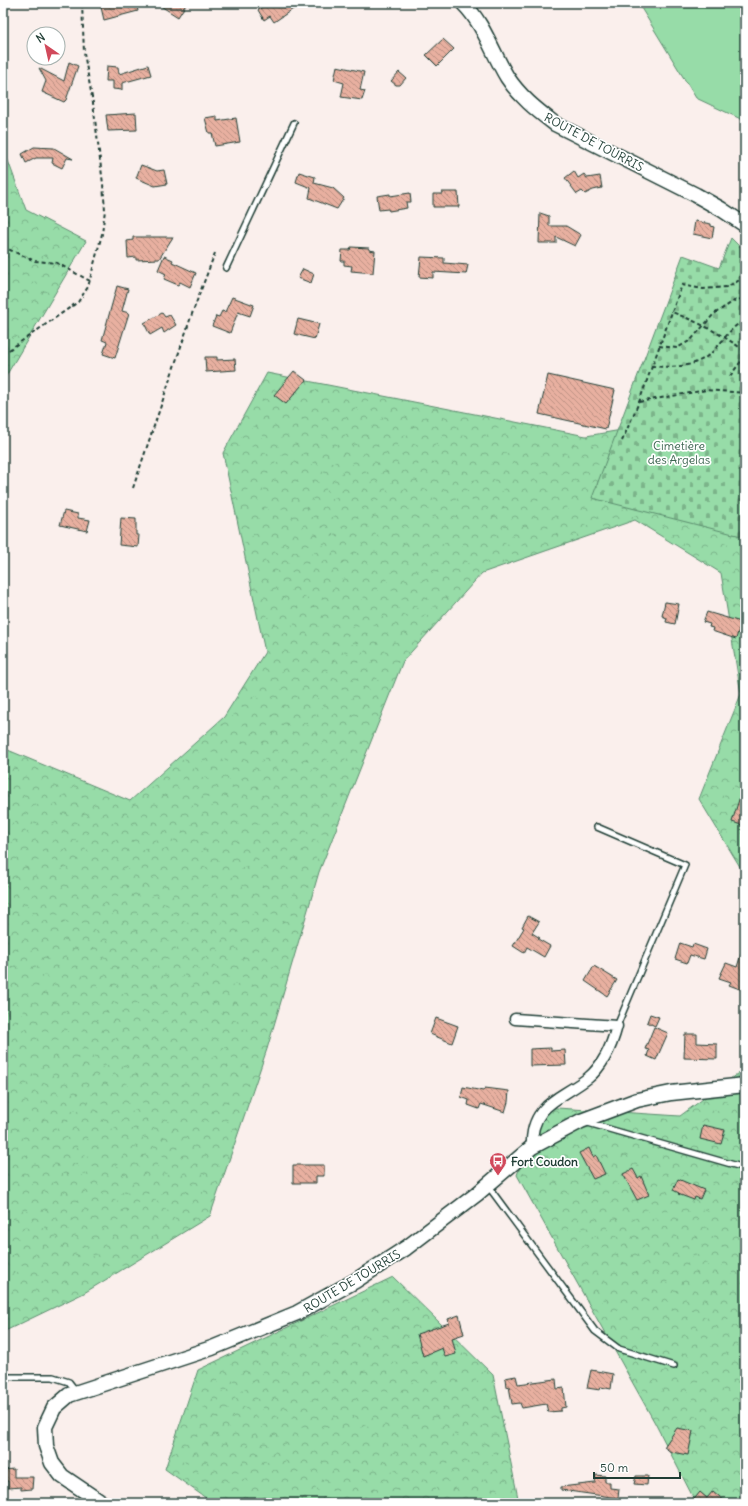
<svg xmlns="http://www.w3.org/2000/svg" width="748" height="1506" font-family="Delius,sans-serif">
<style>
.grass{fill:#97dca8;stroke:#5b8c6e}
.forest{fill:url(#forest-crowns);stroke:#5b8c6e}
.cemetery{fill:url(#cemetery-stones);stroke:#5b8c6e}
.building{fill:url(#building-back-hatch);stroke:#1f3d34}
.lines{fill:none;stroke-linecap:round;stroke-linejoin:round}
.lane-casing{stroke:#1f3d34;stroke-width:8}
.street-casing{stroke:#1f3d34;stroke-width:13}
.secondary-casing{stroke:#1f3d34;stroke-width:17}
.path{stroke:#1f3d34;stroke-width:2;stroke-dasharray:4 3;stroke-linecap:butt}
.lane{stroke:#fff;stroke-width:5}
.street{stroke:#fff;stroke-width:10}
.secondary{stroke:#fff;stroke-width:14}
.labels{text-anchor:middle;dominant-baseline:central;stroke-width:3.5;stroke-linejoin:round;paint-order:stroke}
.street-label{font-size:12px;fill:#1f3d34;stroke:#fff}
.park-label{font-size:12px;fill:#3d6551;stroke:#fff}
.poi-label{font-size:12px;font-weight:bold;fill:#1f3d34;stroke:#fff;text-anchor:start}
</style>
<defs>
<pattern id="forest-crowns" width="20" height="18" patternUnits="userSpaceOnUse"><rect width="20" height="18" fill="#97dca8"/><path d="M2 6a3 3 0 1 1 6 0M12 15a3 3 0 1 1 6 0" fill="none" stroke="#7bb48a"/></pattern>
<pattern id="cemetery-stones" width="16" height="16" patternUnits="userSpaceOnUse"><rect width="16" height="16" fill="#97dca8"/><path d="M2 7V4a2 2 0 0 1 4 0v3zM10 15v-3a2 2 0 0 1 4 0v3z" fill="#7bb48a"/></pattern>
<pattern id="building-back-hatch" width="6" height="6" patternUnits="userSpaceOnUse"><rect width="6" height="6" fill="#e8b0a0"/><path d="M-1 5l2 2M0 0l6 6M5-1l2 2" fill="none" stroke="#bb9083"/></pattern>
</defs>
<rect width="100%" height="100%" fill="#faefec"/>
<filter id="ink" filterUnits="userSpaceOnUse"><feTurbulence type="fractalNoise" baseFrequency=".025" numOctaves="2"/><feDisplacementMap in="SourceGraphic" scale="8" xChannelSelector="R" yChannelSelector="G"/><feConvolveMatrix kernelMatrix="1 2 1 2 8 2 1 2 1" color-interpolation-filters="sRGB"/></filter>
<g filter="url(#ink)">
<path class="grass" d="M 638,3 L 745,3 L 745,121 L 696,98 Z"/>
<path class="forest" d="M 3,147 L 26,210 L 86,241 L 3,381 Z
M 267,373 L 586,436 L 693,418 L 745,429 L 745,875 L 699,799 L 741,694 L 721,573 L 635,520 L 482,573 L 403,661 L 319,872 L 267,1049 L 210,1216 L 84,1293 L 3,1332 L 3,748 L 130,801 L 224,717 L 265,652 L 223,453 Z
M 745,1068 L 745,1503 L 696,1503 L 655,1423 L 517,1175 L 542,1107 L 680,1116 Z
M 393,1277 L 493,1375 L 519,1503 L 213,1503 L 165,1469 L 198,1370 Z"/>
<path class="cemetery" d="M 731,238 L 745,252 L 745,537 L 592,498 L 683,255 L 719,268 Z"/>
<path class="building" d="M 100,3 L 136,3 L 138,11 L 104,20 Z
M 156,3 L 187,3 L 178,17 Z
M 268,3 L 302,3 L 274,22 L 270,16 L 264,20 L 258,10 Z
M 443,39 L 454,49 L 437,66 L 426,55 Z
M 69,62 L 78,66 L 66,100 L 64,102 L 42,92 L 46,81 L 39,68 L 64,81 Z
M 148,65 L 151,75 L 122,83 L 122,90 L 113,89 L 113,81 L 106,81 L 107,66 L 118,67 L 119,74 Z
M 337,66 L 364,72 L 360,90 L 365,91 L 362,100 L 341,97 L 344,83 L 334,80 Z
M 399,72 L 406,78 L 400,85 L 396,85 L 391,81 Z
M 136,113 L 137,130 L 108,131 L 106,115 Z
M 217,116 L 217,121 L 236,118 L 240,142 L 215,146 L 212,133 L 209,133 L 205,118 Z
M 34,147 L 54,148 L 73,159 L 67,158 L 62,168 L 52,163 L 53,158 L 36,158 L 26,163 L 22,154 Z
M 141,165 L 157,171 L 164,170 L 167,184 L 155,186 L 136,178 Z
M 574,171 L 578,178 L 584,174 L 587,178 L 600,176 L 602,188 L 593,190 L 585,194 L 582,191 L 577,194 L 565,178 Z
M 299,172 L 315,177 L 314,183 L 333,188 L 344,198 L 337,209 L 309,198 L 311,188 L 296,182 Z
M 442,192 L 458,192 L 459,207 L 433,207 L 433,194 L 442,194 Z
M 410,193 L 411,202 L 406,202 L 407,208 L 389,211 L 388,209 L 379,210 L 377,196 L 390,194 L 390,196 Z
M 540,213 L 549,216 L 549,226 L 566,226 L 581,235 L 575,246 L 556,237 L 556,243 L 539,243 Z
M 695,221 L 711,224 L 711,226 L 714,227 L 712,238 L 693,234 Z
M 133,237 L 173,237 L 159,259 L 136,260 L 136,257 L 128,258 L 127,241 L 133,240 Z
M 351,247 L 369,248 L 369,250 L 375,251 L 373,273 L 351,271 L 352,266 L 344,265 L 344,261 L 341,261 L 342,250 L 350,250 Z
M 164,256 L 173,260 L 172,262 L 196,273 L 190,287 L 180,282 L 178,285 L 164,279 L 166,274 L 158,270 Z
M 421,257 L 444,258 L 444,263 L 468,265 L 466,274 L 433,272 L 433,278 L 419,277 Z
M 303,269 L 314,274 L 311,283 L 298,278 Z
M 117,286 L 128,289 L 122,311 L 129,313 L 115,358 L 103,354 L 107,342 L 102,340 Z
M 232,297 L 254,305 L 250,316 L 238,312 L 230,333 L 212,326 L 216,316 L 219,317 L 222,311 L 225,312 Z
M 162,313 L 165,317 L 170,315 L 176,325 L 164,333 L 162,328 L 150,335 L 144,323 Z
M 298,319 L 319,324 L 315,339 L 294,334 Z
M 205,357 L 217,357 L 217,360 L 235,359 L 236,370 L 206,372 Z
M 294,371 L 306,380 L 286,404 L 274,395 Z
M 548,375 L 615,390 L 606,429 L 539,414 Z
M 64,511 L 78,514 L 78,518 L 90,520 L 87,531 L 60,525 Z
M 121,518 L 136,519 L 136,535 L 139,535 L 138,547 L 119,545 Z
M 665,602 L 679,604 L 675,624 L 666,622 L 667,618 L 662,616 Z
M 707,612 L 741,622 L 736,639 L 712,631 L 713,628 L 709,627 L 710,624 L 703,622 Z
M 742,790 L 745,790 L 745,826 L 732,822 Z
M 528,916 L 539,922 L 532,933 L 540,938 L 538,939 L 550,946 L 544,957 L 527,947 L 524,953 L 513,946 L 524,928 L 522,927 Z
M 680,943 L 692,947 L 693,944 L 707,949 L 704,959 L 690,955 L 687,963 L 675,959 Z
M 743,948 L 745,949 L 745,991 L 729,985 L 731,982 L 719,978 L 726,963 L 737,967 Z
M 594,966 L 617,980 L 607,996 L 585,981 Z
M 650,1014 L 659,1017 L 655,1026 L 647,1022 Z
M 436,1018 L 458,1026 L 452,1043 L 430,1034 Z
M 654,1027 L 668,1033 L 656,1060 L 647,1056 L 649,1050 L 645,1049 Z
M 685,1034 L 697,1034 L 697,1043 L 717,1044 L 717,1059 L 684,1058 Z
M 551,1048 L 551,1051 L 565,1050 L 566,1065 L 530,1066 L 530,1049 Z
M 463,1087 L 483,1091 L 485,1088 L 509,1091 L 508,1102 L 505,1112 L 481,1104 L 479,1109 L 468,1105 L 469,1100 L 461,1097 Z
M 703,1125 L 725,1130 L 721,1144 L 700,1139 Z
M 589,1148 L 593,1157 L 596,1155 L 605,1174 L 593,1179 L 579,1153 Z
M 293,1165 L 324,1165 L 324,1176 L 316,1176 L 316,1183 L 293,1183 Z
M 633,1169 L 638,1178 L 641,1176 L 649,1195 L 637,1200 L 623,1174 Z
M 678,1179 L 704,1190 L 700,1199 L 695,1197 L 694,1200 L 678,1194 L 679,1193 L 673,1190 Z
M 459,1315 L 464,1334 L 452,1338 L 456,1354 L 445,1357 L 442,1348 L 423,1356 L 417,1334 L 449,1323 L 448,1319 Z
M 591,1370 L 613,1374 L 611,1389 L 601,1387 L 600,1390 L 587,1388 Z
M 516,1376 L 518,1384 L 556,1379 L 557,1389 L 564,1388 L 566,1407 L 561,1408 L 561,1411 L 548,1412 L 546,1404 L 522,1408 L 520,1403 L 512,1404 L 509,1386 L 506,1387 L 505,1378 Z
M 677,1428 L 693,1431 L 688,1455 L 671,1452 L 664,1447 Z
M 14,1469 L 14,1477 L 33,1477 L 32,1489 L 21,1490 L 21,1487 L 8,1488 L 8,1481 L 3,1481 L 3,1470 Z
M 596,1475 L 605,1476 L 605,1482 L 610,1482 L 610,1488 L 619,1489 L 618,1498 L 561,1490 L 561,1487 L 595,1483 Z
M 636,1476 L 648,1476 L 647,1485 L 634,1484 Z
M 713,1491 L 727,1503 L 691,1503 L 700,1492 L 707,1498 Z"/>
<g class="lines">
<g class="lane-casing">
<path id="lane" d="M 226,268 L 294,123
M 597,827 L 685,865 L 617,1026
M 588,1123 L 745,1168
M 488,1186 L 595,1331 L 619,1349 L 674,1366
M 3,1375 L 7,1377 L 53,1377 L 69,1382 L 76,1391"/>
</g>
<g class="street-casing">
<path id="street" d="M 515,1019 L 617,1026 C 612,1045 604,1065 588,1078 C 561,1099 530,1104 532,1147"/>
</g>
<g class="secondary-casing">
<path id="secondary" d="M 463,3 C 484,24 492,52 507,77 C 520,97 537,110 555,124 L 696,195 L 721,209 L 745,225
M 102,1503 L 62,1476 L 52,1463 L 46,1446 L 45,1427 L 54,1408 L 69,1395 L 212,1348 L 297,1313 L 355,1281 L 406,1248 L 477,1194 L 532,1147 L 581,1121 L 637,1100 L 671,1093 L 745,1085"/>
</g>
<path class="path" d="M 3,246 L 10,250 L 35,261 L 57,263 L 90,281
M 672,312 L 682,285 L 703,289 L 727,287 L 745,277
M 659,346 L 677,348 L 691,340 L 714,314 L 734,301 L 745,298
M 3,354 L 78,302 L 88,287 L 102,234 L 105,210 L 103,184 L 93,103 L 84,53 L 82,3
M 651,366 C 676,368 699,368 717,347 C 727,336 731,327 745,320
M 730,376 L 745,356
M 639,402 L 706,390 L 745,393
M 622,441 L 639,402 L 672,312 C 700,323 720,333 745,351
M 133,488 L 193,311 L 215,253
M 114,1499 L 120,1503"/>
<use href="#lane" class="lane"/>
<use href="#street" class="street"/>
<use href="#secondary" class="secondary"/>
</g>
</g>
<defs>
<g id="bus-pin" transform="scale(0.9)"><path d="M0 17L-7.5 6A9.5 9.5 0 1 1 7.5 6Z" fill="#d1495b" stroke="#fff"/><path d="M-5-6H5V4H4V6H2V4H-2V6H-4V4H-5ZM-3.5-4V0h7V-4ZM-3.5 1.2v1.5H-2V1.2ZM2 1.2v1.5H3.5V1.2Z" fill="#fff"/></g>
</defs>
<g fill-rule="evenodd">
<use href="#bus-pin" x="498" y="1161"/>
</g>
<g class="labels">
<g class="street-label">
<text transform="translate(594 142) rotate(28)">ROUTE DE TOURRIS</text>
<text transform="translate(352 1281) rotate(-31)">ROUTE DE TOURRIS</text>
</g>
<g class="park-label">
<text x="679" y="445">Cimetière<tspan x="679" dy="14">des Argelas</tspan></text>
</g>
<g class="poi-label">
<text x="511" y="1161">Fort Coudon</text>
</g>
</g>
<rect width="748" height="1506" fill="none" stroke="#fff" stroke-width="16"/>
<rect x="8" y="8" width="732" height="1490" fill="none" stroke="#1f3d34" stroke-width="1.5" filter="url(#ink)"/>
<g transform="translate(46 46) rotate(326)"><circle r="19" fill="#ffffff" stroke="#a5b1ae"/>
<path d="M0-3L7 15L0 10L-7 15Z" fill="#d1495b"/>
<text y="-6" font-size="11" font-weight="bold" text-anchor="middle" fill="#1f3d34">N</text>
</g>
<path d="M594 1472v6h86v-6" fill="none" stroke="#1f3d34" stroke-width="2"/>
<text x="600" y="1472" font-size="12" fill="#1f3d34" stroke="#ffffff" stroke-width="3" paint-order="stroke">50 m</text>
</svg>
